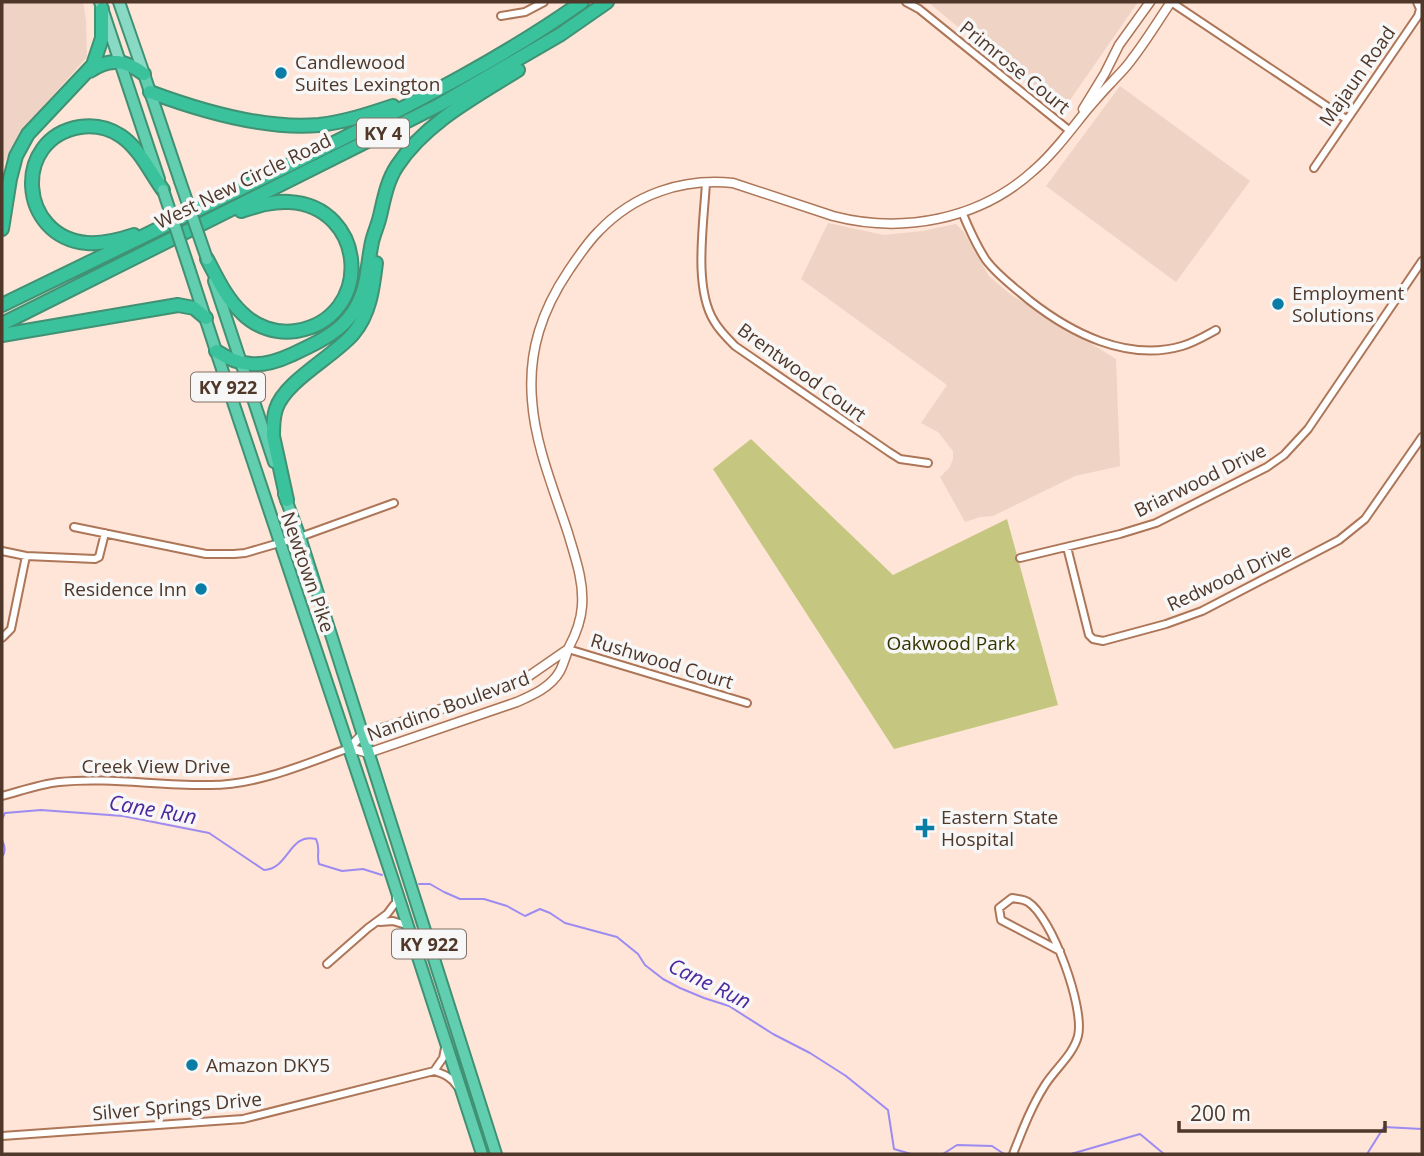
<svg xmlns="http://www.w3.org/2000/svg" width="1424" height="1156" font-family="'Open Sans',sans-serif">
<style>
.built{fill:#efd3c5}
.green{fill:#c5c781}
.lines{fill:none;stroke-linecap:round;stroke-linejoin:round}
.stream{stroke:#9d8bf2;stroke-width:2}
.minor-casing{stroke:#ad7658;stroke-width:10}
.tertiary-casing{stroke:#ad7658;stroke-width:11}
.primary-casing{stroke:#419174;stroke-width:14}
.trunk-casing{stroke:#419174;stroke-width:14}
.motorway-casing{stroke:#419174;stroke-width:16}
.minor{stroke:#fff;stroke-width:6}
.tertiary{stroke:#fff;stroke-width:8}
.primary{stroke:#89dac4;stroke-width:10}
.trunk{stroke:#62ceb0;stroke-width:10}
.motorway{stroke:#3ac29c;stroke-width:12}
.trunk-bridge-casing{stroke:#419174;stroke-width:14;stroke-linecap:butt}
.trunk-bridge{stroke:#62ceb0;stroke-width:10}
.poi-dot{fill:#097da5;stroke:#f7f7f7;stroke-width:2.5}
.labels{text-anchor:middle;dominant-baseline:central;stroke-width:7;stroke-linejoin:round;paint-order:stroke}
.shield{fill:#f7f7f7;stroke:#817167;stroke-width:2}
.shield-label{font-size:18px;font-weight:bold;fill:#4f3729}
.poi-label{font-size:19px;fill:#4f3729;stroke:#f7f7f7;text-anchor:start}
.street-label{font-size:19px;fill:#4f3729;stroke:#f7f7f7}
.park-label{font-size:19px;fill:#343400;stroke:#f7f7f7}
.water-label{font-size:21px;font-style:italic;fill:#4c289e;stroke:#f7f7f7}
</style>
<rect width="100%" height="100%" fill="#fee5d7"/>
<path class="built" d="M 2,2 L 83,2 L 86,20 L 87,57 L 29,122 L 4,162 L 2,175 Z
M 928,2 L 1138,2 L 1061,113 Z
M 1120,86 L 1250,181 L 1176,282 L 1046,186 Z
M 828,223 L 884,235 L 922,231 L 956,224 L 963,231 L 989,276 L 1010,294 L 1116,359 L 1120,466 L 1075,476 L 993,516 L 980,517 L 965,522 L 940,477 L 950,467 L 953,459 L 953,451 L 938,432 L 921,423 L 947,385 L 801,279 Z"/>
<path class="green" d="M 751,439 L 893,575 L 1007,519 L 1058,705 L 894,749 L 713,469 Z"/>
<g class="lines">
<path class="stream" d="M 2,819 L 5,813 L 41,810 L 123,816 L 209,833 L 264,870 C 289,869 289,832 316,839 C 321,850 316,854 319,864 L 342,871 L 363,869 L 382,875
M 2,840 C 5,846 6,852 2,857
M 419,884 L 430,884 L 444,892 L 460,899 L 484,899 L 507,906 L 525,916 L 540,909 L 550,913 L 565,923 L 617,937 L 638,954 L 645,965 L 663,979 L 680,988 L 704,998 L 729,1006 L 773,1034 L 810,1053 L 846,1076 L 888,1110 L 894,1149 L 911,1154
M 943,1154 L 957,1145 L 992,1146 L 1004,1154
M 1071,1154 L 1140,1134 L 1164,1154
M 1367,1154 L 1384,1127 L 1422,1129"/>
<g class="minor-casing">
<path id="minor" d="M 906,2 L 919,9 L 1070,131
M 1171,2 L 1346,119
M 501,16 L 525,12 L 544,2
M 1314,168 L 1418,16 L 1420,9 L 1417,2
M 706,182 C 704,222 693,287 714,321 C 719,330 727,338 735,346 L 889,452 L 900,459 L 928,463
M 962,212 C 969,229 976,245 986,260 C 998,276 1014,287 1029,300 C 1071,333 1127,362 1182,346 C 1193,343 1205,336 1216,330
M 74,527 L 206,554 L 234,554 L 245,553 L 300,537 L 394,503
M 1067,547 L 1089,635 L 1093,639 L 1103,641 L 1166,624 L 1202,611 L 1339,540 L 1365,519 L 1422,437
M 2,551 L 26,556 L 95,559 L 99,557 L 105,533
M 1020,558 L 1120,534 L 1156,523 L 1267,467 L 1284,455 L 1308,429 L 1422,261
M 2,638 L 11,629 L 26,556
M 568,649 L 747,703
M 2,796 C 21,791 40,784 59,782 C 109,777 159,786 210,785 C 258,785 305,764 349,748
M 380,922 L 393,921 L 406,925
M 327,964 L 368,928 L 387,914 L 396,902 L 396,897
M 434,1071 L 443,1058 L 445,1048
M 2,1136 L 243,1119 L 434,1071 C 444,1074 451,1077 457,1086
M 1013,1154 C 1022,1131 1031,1107 1045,1085 C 1055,1069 1073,1055 1078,1036 C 1085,1008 1052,917 1028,902 C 1024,899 1017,899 1012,898 L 999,908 L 1001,920 L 1060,951"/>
</g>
<g class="tertiary-casing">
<path id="tertiary" d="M 1083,109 L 1105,73 L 1119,45 L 1150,2
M 568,649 L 529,676 L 508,687 L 362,735 L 349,748 L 368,753 L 517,702 C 533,695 551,687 560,671 C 564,663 566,655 569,647 C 576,634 581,621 582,606 C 584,581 575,557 568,533 C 554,490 535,445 532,400 C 528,351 542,310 569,270 C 578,257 587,243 598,232 C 634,194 682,178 733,183 L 833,216 C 902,234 979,220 1033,171 C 1053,154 1069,132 1086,111 C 1094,102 1102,92 1111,83 C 1118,75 1126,68 1132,59 C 1146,41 1158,21 1171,2"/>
</g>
<g class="primary-casing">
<path id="primary" d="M 100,2 L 120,62
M 119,2 L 144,74"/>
</g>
<g class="trunk-casing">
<path id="trunk" d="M 120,62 L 159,179
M 144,74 L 180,181
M 189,268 L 216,351 L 392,877 L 482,1154
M 214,281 L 274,462
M 284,494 L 300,537 L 496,1154"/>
</g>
<g class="motorway-casing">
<path id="motorway" d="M 90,71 C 110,57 125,60 144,74
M 150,92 C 201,111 264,130 319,125 C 345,122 369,114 393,106
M 2,229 L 10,179 L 16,156 L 28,134 L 93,65 L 102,38 L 102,9
M 134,235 C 119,240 102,244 87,243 C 18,237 12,138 80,127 C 94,125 109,128 121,136 C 140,149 150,172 163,190
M 207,259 C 217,278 226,298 242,313 C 256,327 276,334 296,331 C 375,318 367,206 289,202 C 272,201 257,206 241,211
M 2,305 C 103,256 203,207 304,158 C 399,110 495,64 582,2
M 2,324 L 439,105 L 561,34 L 607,2
M 2,335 L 178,305 L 194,308 L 206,318
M 216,351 C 242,368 263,368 291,355 C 327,338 355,326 365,284 C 368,270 369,256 372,242 C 374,233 378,225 380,216 C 384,199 387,181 397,166 C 425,123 475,97 518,70
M 287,500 L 273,436 C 273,427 273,418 276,409 C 285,381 333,357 353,334 C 370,314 373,288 376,263"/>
</g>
<use href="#minor" class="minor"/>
<use href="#tertiary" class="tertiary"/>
<use href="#primary" class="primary"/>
<use href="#trunk" class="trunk"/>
<use href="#motorway" class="motorway"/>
<g class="trunk-bridge-casing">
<path id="trunk-bridge" d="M 180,181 L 207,259
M 163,190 L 189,268"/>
</g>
<use href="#trunk-bridge" class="trunk-bridge"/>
</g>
<g class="poi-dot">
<circle cx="281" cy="73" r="7"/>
<circle cx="1278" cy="304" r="7"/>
<circle cx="201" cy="589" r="7"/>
<path d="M921.5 817.5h7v7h7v7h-7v7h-7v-7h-7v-7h7z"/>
<circle cx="192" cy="1065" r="7"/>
</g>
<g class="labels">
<g class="shield">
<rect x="357" y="118.5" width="52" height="29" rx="5"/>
<rect x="191" y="372.5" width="74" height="29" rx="5"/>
<rect x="392" y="929.5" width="74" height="29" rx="5"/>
</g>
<g class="shield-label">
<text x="383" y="133">KY 4</text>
<text x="228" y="387">KY 922</text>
<text x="429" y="944">KY 922</text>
</g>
<g class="poi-label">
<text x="295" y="62">Candlewood<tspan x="295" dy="22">Suites Lexington</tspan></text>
<text x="1292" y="293">Employment<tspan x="1292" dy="22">Solutions</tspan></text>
<text x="187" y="589" text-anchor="end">Residence Inn</text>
<text x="941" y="817">Eastern State<tspan x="941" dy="22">Hospital</tspan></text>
<text x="206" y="1065">Amazon DKY5</text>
</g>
<g class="street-label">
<text transform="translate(1015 67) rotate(39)">Primrose Court</text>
<text transform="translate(1357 76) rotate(-55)">Majaun Road</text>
<text transform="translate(243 181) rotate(-26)">West New Circle Road</text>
<text transform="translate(802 372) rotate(36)">Brentwood Court</text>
<text transform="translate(1200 480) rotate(-26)">Briarwood Drive</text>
<text transform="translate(308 572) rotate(71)">Newtown Pike</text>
<text transform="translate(1229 577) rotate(-25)">Redwood Drive</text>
<text transform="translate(662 661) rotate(17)">Rushwood Court</text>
<text transform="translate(448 706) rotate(-20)">Nandino Boulevard</text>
<text x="156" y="766">Creek View Drive</text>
<text transform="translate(177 1106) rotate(-5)">Silver Springs Drive</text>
</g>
<g class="park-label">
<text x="951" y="643">Oakwood Park</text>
</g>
<g class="water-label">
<text transform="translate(153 809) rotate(10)">Cane Run</text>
<text transform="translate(710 983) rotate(26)">Cane Run</text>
</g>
</g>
<rect width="1424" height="1156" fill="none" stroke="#4f3729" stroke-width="7"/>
<path d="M1179 1121v10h206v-10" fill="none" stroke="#4f3729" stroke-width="3.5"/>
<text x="1190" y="1121" font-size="21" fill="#4f3729" stroke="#f7f7f7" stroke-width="5" paint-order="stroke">200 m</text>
</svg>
